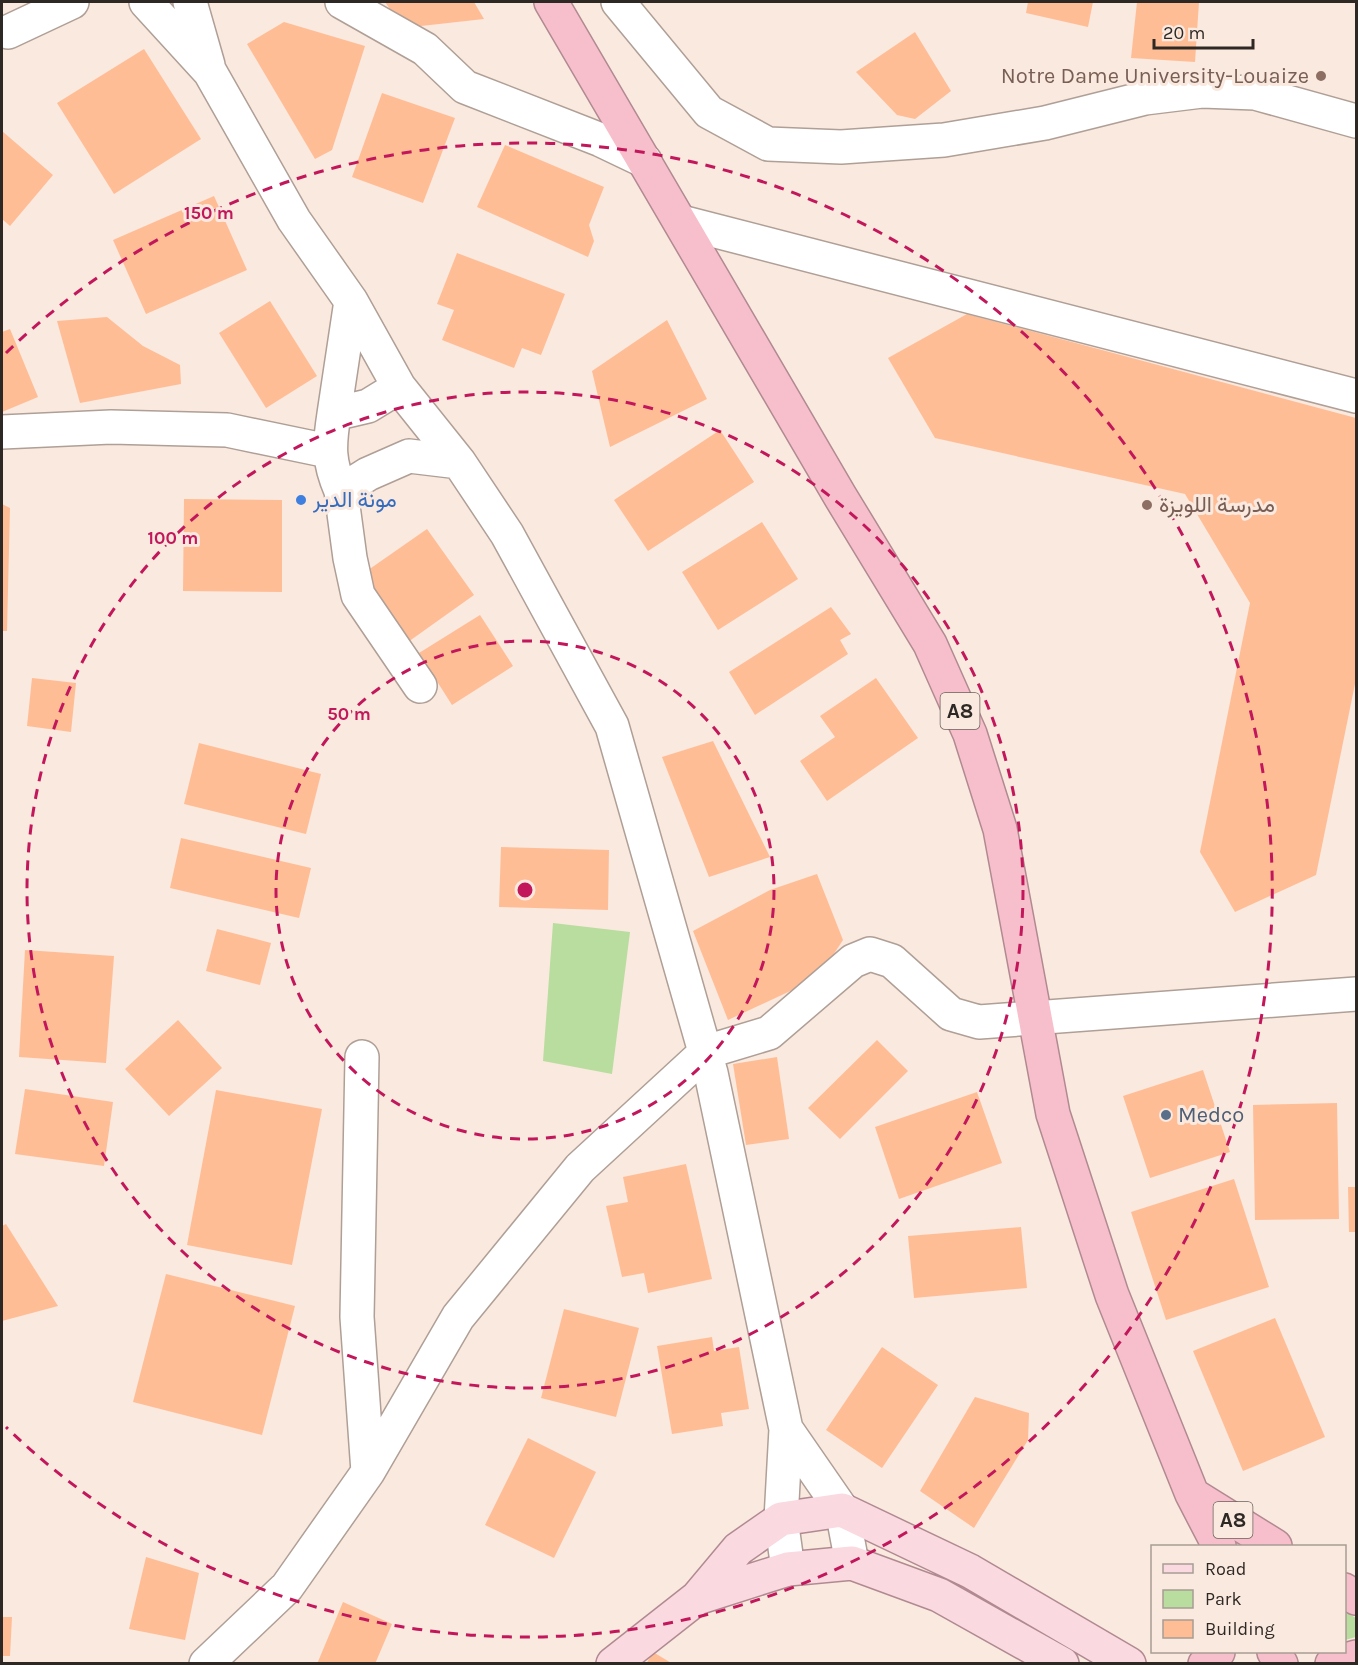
<svg xmlns="http://www.w3.org/2000/svg" width="1358" height="1665" font-family="Karla,Vazirmatn,sans-serif">
<style>
.green{fill:#b9dd9e}
.building{fill:#ffbd96}
.lines{fill:none;stroke-linecap:round;stroke-linejoin:round}
.minor-casing{stroke:#af9f96;stroke-width:36}
.major-casing{stroke:#b18a91;stroke-width:36}
.highway-casing{stroke:#b18a91;stroke-width:36}
.minor{stroke:#fff;stroke-width:33}
.major{stroke:#fad9e0;stroke-width:33}
.highway{stroke:#f7bfcb;stroke-width:33}
.ring{fill:none;stroke:#c2185b;stroke-width:3;stroke-dasharray:10 8}
.education-dot{fill:#8d6e63;stroke:#fae9df;stroke-width:2}
.shop-dot{fill:#3f7fe0;stroke:#fae9df;stroke-width:2}
.service-dot{fill:#5c6f8a;stroke:#fae9df;stroke-width:2}
.labels{text-anchor:middle;dominant-baseline:central;stroke-width:6;stroke-linejoin:round;paint-order:stroke}
.shield{fill:#fae9df;stroke:#6b625c;stroke-width:1.5}
.shield-label{font-size:21px;font-weight:bold;fill:#2e2824}
.education-label{font-size:22px;fill:#785e54;stroke:#fae9df;text-anchor:end}
.shop-label{font-size:22px;fill:#366cbe;stroke:#fae9df;text-anchor:start}
.service-label{font-size:22px;fill:#4e5e75;stroke:#fae9df;text-anchor:start}
.centre{fill:#c2185b;stroke:#fae9df;stroke-width:3}
.ring-label{font-size:18px;text-anchor:middle;font-weight:bold;fill:#c2185b;stroke:#fae9df;stroke-width:6;stroke-linejoin:round;paint-order:stroke}
</style>
<rect width="100%" height="100%" fill="#fae9df"/>
<path class="green" d="M 553,923 L 630,932 L 612,1074 L 543,1061 Z
M 1344,1611 L 1356,1618 L 1356,1637 L 1345,1640 Z"/>
<path class="building" d="M 385,2 L 474,2 L 484,19 L 403,28 Z
M 1028,2 L 1093,2 L 1088,27 L 1026,13 Z
M 1137,2 L 1199,2 L 1195,62 L 1131,58 Z
M 284,22 L 365,46 L 332,150 L 315,159 L 247,44 Z
M 915,32 L 951,91 L 915,119 L 897,115 L 856,72 Z
M 144,49 L 201,139 L 114,194 L 57,103 Z
M 382,93 L 455,118 L 423,203 L 352,177 Z
M 2,131 L 53,175 L 10,226 L 2,219 Z
M 505,145 L 604,187 L 589,225 L 594,241 L 588,257 L 477,207 Z
M 214,196 L 247,270 L 146,314 L 113,240 Z
M 457,253 L 565,294 L 541,355 L 522,348 L 514,368 L 442,340 L 454,310 L 437,304 Z
M 270,301 L 317,376 L 266,408 L 219,333 Z
M 967,314 L 1356,418 L 1356,679 L 1316,875 L 1235,912 L 1200,852 L 1250,603 L 1185,494 L 935,438 L 888,358 Z
M 107,317 L 143,346 L 180,365 L 181,384 L 80,403 L 57,321 Z
M 667,320 L 707,399 L 610,447 L 592,371 Z
M 10,329 L 38,397 L 2,412 L 2,332 Z
M 720,430 L 754,482 L 648,551 L 614,500 Z
M 184,499 L 282,500 L 282,592 L 183,591 Z
M 2,504 L 10,508 L 7,631 L 2,631 Z
M 762,522 L 798,579 L 718,630 L 682,572 Z
M 427,529 L 474,595 L 408,642 L 361,575 Z
M 831,607 L 851,634 L 840,640 L 848,654 L 755,715 L 729,672 Z
M 480,615 L 513,666 L 452,705 L 419,653 Z
M 32,678 L 76,683 L 71,732 L 27,726 Z
M 876,678 L 918,738 L 827,801 L 800,761 L 835,737 L 820,716 Z
M 713,741 L 770,857 L 709,877 L 662,757 Z
M 199,743 L 321,774 L 306,834 L 184,804 Z
M 181,838 L 311,868 L 299,918 L 170,888 Z
M 501,847 L 609,850 L 608,910 L 499,907 Z
M 817,874 L 843,940 L 818,978 L 728,1020 L 693,931 L 770,890 Z
M 217,929 L 271,943 L 260,985 L 206,971 Z
M 25,950 L 114,956 L 106,1063 L 19,1057 Z
M 178,1020 L 222,1068 L 169,1116 L 125,1069 Z
M 877,1040 L 908,1071 L 840,1139 L 808,1108 Z
M 777,1057 L 789,1139 L 746,1145 L 733,1064 Z
M 1203,1070 L 1230,1152 L 1150,1178 L 1123,1096 Z
M 25,1089 L 113,1102 L 104,1166 L 15,1154 Z
M 216,1090 L 322,1109 L 292,1265 L 187,1245 Z
M 977,1092 L 1002,1163 L 899,1199 L 875,1127 Z
M 1337,1103 L 1339,1219 L 1255,1220 L 1253,1105 Z
M 686,1164 L 712,1279 L 648,1293 L 644,1273 L 622,1277 L 606,1206 L 628,1202 L 623,1177 Z
M 1234,1179 L 1269,1287 L 1166,1320 L 1131,1212 Z
M 1348,1187 L 1356,1187 L 1356,1232 L 1349,1232 Z
M 6,1224 L 58,1306 L 2,1321 L 2,1226 Z
M 1021,1227 L 1027,1288 L 914,1298 L 908,1236 Z
M 166,1274 L 295,1306 L 262,1435 L 133,1402 Z
M 564,1309 L 639,1328 L 616,1417 L 541,1398 Z
M 1275,1318 L 1325,1437 L 1243,1471 L 1193,1351 Z
M 712,1337 L 714,1351 L 739,1347 L 749,1409 L 721,1413 L 723,1426 L 672,1434 L 657,1346 Z
M 882,1347 L 938,1385 L 882,1468 L 826,1430 Z
M 975,1397 L 1029,1413 L 1028,1440 L 974,1528 L 920,1491 Z
M 528,1438 L 596,1472 L 554,1558 L 485,1525 Z
M 146,1557 L 199,1573 L 185,1640 L 129,1629 Z
M 343,1602 L 392,1624 L 375,1664 L 317,1664 Z
M 2,1617 L 12,1617 L 10,1656 L 2,1656 Z
M 653,1652 L 673,1664 L 646,1664 Z"/>
<g class="lines">
<g class="minor-casing">
<path id="minor" d="M 146,2 L 210,72 L 294,220 L 351,301 L 399,387 L 459,462 L 507,534 L 612,726 L 711,1073 L 786,1429 L 781,1519 L 788,1569
M 190,2 L 208,65
M 342,2 L 425,49 L 465,87 L 601,140 L 645,161
M 618,2 L 709,112 L 768,144 L 841,147 L 944,140 L 1045,123 L 1145,98 L 1202,91 L 1255,93 L 1356,121
M 8,32 L 72,2
M 681,222 L 1356,396
M 399,387 L 368,406 L 334,414 C 329,446 328,461 341,491 L 368,474 L 409,456 L 459,462
M 334,414 L 351,301
M 2,432 L 111,427 L 227,430 L 328,451
M 341,491 L 350,558 L 358,595 L 420,686
M 362,1057 L 357,1317 L 368,1472
M 786,1429 L 842,1510 L 852,1563
M 206,1664 L 287,1587 L 368,1472 L 458,1317 L 580,1168 L 706,1052 L 769,1033 L 853,961 L 870,954 L 892,961 L 951,1014 L 979,1022 L 1356,994"/>
</g>
<g class="major-casing">
<path id="major" d="M 697,1598 L 788,1569 L 852,1563 L 939,1595 L 1062,1664
M 613,1664 L 697,1598 L 738,1549 L 781,1519 L 842,1510 L 970,1571 L 1129,1664"/>
</g>
<g class="highway-casing">
<path id="highway" d="M 551,2 L 840,496 L 930,644 L 970,734 L 1000,829 L 1053,1114 L 1112,1295 L 1192,1494 L 1219,1546
M 1193,1495 L 1275,1546
M 1344,1590 L 1356,1598
M 1274,1652 L 1281,1664
M 1205,1664 L 1218,1652
M 1332,1664 L 1356,1657"/>
</g>
<use href="#minor" class="minor"/>
<use href="#major" class="major"/>
<use href="#highway" class="highway"/>
</g>
<g class="ring">
<circle cx="525" cy="890" r="249"/>
<circle cx="525" cy="890" r="498"/>
<path d="M6 353A747 747 0 1 1 6 1427"/>
</g>
<g class="education-dot">
<circle cx="1321" cy="76" r="6"/>
<circle cx="1147" cy="505" r="6"/>
</g>
<circle class="shop-dot" cx="301" cy="500" r="6"/>
<circle class="service-dot" cx="1166" cy="1115" r="6"/>
<g class="labels">
<g class="shield">
<rect x="940.5" y="693" width="39" height="36" rx="4.5"/>
<rect x="1213.5" y="1502" width="39" height="36" rx="4.5"/>
</g>
<g class="shield-label">
<text x="960" y="711">A8</text>
<text x="1233" y="1520">A8</text>
</g>
<g class="education-label">
<text x="1309" y="76">Notre Dame University-Louaize</text>
<text x="1159" y="505" text-anchor="start">مدرسة اللويزة</text>
</g>
<g class="shop-label">
<text x="313" y="500">مونة الدير</text>
</g>
<g class="service-label">
<text x="1178" y="1115">Medco</text>
</g>
</g>
<circle cx="525" cy="890" r="9" class="centre"/>
<g class="ring-label">
<text x="209" y="219">150 m</text>
<text x="173" y="544">100 m</text>
<text x="349" y="720">50 m</text>
</g>
<rect width="1358" height="1665" fill="none" stroke="#2e2824" stroke-width="6"/>
<rect x="1151" y="1545" width="195" height="108" fill="#fae9df" stroke="#a89c94" stroke-width="1.5"/>
<rect x="1163" y="1564" width="30" height="9" fill="#fad9e0" stroke="#a89c94" stroke-width="1.5"/>
<text x="1205" y="1575" font-size="18" fill="#2e2824">Road</text>
<rect x="1163" y="1590" width="30" height="18" fill="#b9dd9e" stroke="#a89c94" stroke-width="1.5"/>
<text x="1205" y="1605" font-size="18" fill="#2e2824">Park</text>
<rect x="1163" y="1620" width="30" height="18" fill="#ffbd96" stroke="#a89c94" stroke-width="1.5"/>
<text x="1205" y="1635" font-size="18" fill="#2e2824">Building</text>
<path d="M1154 39v9h99v-9" fill="none" stroke="#2e2824" stroke-width="3"/>
<text x="1163" y="39" font-size="18" fill="#2e2824" stroke="#fae9df" stroke-width="4.5" paint-order="stroke">20 m</text>
</svg>
